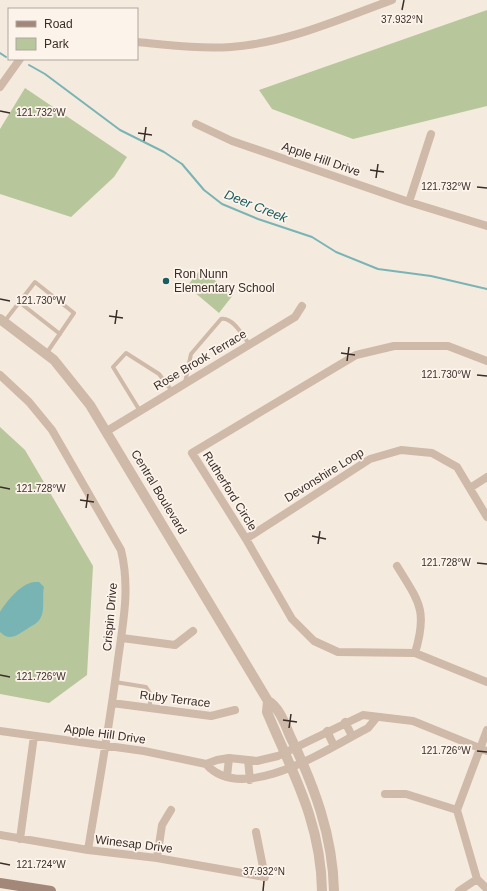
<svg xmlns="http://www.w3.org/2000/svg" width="487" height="891" font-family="Helvetica,sans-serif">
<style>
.green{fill:#b8c69c}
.water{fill:#79b4b5}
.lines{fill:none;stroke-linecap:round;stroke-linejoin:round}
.stream{stroke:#79b4b5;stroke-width:2}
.service{stroke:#cfb9a8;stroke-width:4}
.minor{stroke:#cfb9a8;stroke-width:8}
.tertiary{stroke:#cfb9a8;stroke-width:10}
.secondary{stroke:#a38779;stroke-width:10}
.ticks{fill:none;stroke:#3b2e29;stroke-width:1.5}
.poi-dot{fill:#195d61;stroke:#fcf4eb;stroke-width:1.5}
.labels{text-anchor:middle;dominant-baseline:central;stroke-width:3.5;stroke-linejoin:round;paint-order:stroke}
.street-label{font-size:12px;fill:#3b2e29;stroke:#fcf4eb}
.poi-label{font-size:12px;fill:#3b2e29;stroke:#fcf4eb;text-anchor:start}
.water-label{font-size:13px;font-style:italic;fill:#195d61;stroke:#fcf4eb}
.ticks-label{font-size:10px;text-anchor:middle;fill:#3b2e29;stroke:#fcf4eb;stroke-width:3.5;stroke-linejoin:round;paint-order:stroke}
</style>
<rect width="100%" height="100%" fill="#f5eade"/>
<path class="green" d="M 487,10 L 487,106 L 353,139 L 272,109 L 259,90 Z
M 25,88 L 127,157 L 114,177 L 71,217 L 0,194 L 0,129 Z
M 201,269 L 233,295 L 219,313 L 187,286 Z
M 0,427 L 25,450 L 93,566 L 87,675 L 49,703 L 0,694 Z"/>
<path class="water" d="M 34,582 L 39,582 L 44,587 C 42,595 45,610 41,617 C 38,624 32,625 27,629 C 17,635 10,642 0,632 L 0,612 C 7,601 20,584 34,582 Z"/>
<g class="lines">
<path class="stream" d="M 0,53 L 6,57
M 29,65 L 45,74 L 120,130 L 164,152 L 182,164 L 204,190 L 222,204 L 258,219 L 312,237 L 336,252 L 378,269 L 431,276 L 487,289"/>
<path class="service" d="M 19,302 L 60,334
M 4,322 L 35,282 L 74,313 L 46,354
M 185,383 L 191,354 L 221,319 C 233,317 243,336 249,344
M 140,411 L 113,367 L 126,353 L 159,374 L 172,391
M 115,682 L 146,687 L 150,693 L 150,708"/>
<path class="minor" d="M 137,42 C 168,45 200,49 231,47 C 287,43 340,19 392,0
M 0,87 L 20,59
M 196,124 L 232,141 L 409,202 L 487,226
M 409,202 L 431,134
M 487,361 L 448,346 L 394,346 L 356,355 L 192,453 L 246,539 L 292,619 L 314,641 L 338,652 L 415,653 L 487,682
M 0,375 L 29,402 L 52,430 L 121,550 C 131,591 122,627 117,667 C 109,729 98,789 88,850
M 107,431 L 295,317 L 302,306
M 470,488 L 487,477
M 246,539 L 370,459 L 401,450 L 432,453 L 457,467 L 487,517
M 397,566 C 419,602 428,610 415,653
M 122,638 L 175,645 L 193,631
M 112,703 L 211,716 L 235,710
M 345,722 L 352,736
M 487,730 L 457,810 L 477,879 L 487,889
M 0,731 L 144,751 L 206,764 L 217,760 L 229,758 L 257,761 L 278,756 L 363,715 L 413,721 L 487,751
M 327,731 L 334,746
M 248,760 L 250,780
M 206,764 C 243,806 329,748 368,728 L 377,717
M 227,777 L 229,758
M 385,794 L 406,794 L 457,810
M 0,835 L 88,850 L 157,858 L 265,877 L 256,832
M 20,839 L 34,736
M 157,858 L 162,825 L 171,810
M 459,891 L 477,879"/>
<path class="tertiary" d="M 0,319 L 54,360 L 90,405 L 268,701 C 279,707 285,724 290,736 C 314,785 333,836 334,891
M 268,701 L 267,712 C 293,774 321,822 322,891"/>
<path class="secondary" d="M 0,883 L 51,891"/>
</g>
<path class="ticks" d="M 402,10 L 404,0M 0,111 L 10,113M 138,133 L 152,135M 144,141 L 146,127M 370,170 L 384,172M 376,178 L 378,164M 477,187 L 487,188M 0,299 L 10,301M 109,316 L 123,318M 115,324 L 117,310M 341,353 L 355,355M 347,361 L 349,347M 477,375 L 487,376M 0,487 L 10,489M 80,500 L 94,502M 86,508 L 88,494M 312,536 L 326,539M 318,544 L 320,531M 477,563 L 487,564M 0,675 L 10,677M 283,720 L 297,722M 289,728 L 291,714M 477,751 L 487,752M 0,863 L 10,865M 263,891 L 264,881"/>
<circle class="poi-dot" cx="166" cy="281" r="4"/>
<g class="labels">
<g class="street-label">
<text transform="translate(321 159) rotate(19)">Apple Hill Drive</text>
<text transform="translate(200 360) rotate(-31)">Rose Brook Terrace</text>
<text transform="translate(324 475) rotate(-32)">Devonshire Loop</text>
<text transform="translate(230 491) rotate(58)">Rutherford Circle</text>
<text transform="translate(159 492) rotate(59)">Central Boulevard</text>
<text transform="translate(110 617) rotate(-85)">Crispin Drive</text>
<text transform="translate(175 699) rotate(7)">Ruby Terrace</text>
<text transform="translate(105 734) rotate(8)">Apple Hill Drive</text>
<text transform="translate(134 844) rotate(7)">Winesap Drive</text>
</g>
<g class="poi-label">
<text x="174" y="274">Ron Nunn<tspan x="174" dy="14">Elementary School</tspan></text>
</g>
<g class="water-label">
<text transform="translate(256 206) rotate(22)">Deer Creek</text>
</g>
</g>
<g class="ticks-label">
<text x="402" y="23">37.932°N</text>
<text x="41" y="116">121.732°W</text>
<text x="446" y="190">121.732°W</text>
<text x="41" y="304">121.730°W</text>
<text x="446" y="378">121.730°W</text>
<text x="41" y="492">121.728°W</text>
<text x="446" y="566">121.728°W</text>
<text x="41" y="680">121.726°W</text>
<text x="446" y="754">121.726°W</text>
<text x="41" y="868">121.724°W</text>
<text x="264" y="875">37.932°N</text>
</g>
<rect x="8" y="8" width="130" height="52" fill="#fcf4eb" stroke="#afa59d"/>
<rect x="16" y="21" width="20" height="6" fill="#a38779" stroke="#afa59d"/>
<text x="44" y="28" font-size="12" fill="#3b2e29">Road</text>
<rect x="16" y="38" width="20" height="12" fill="#b8c69c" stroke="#afa59d"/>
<text x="44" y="48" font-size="12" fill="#3b2e29">Park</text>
</svg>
